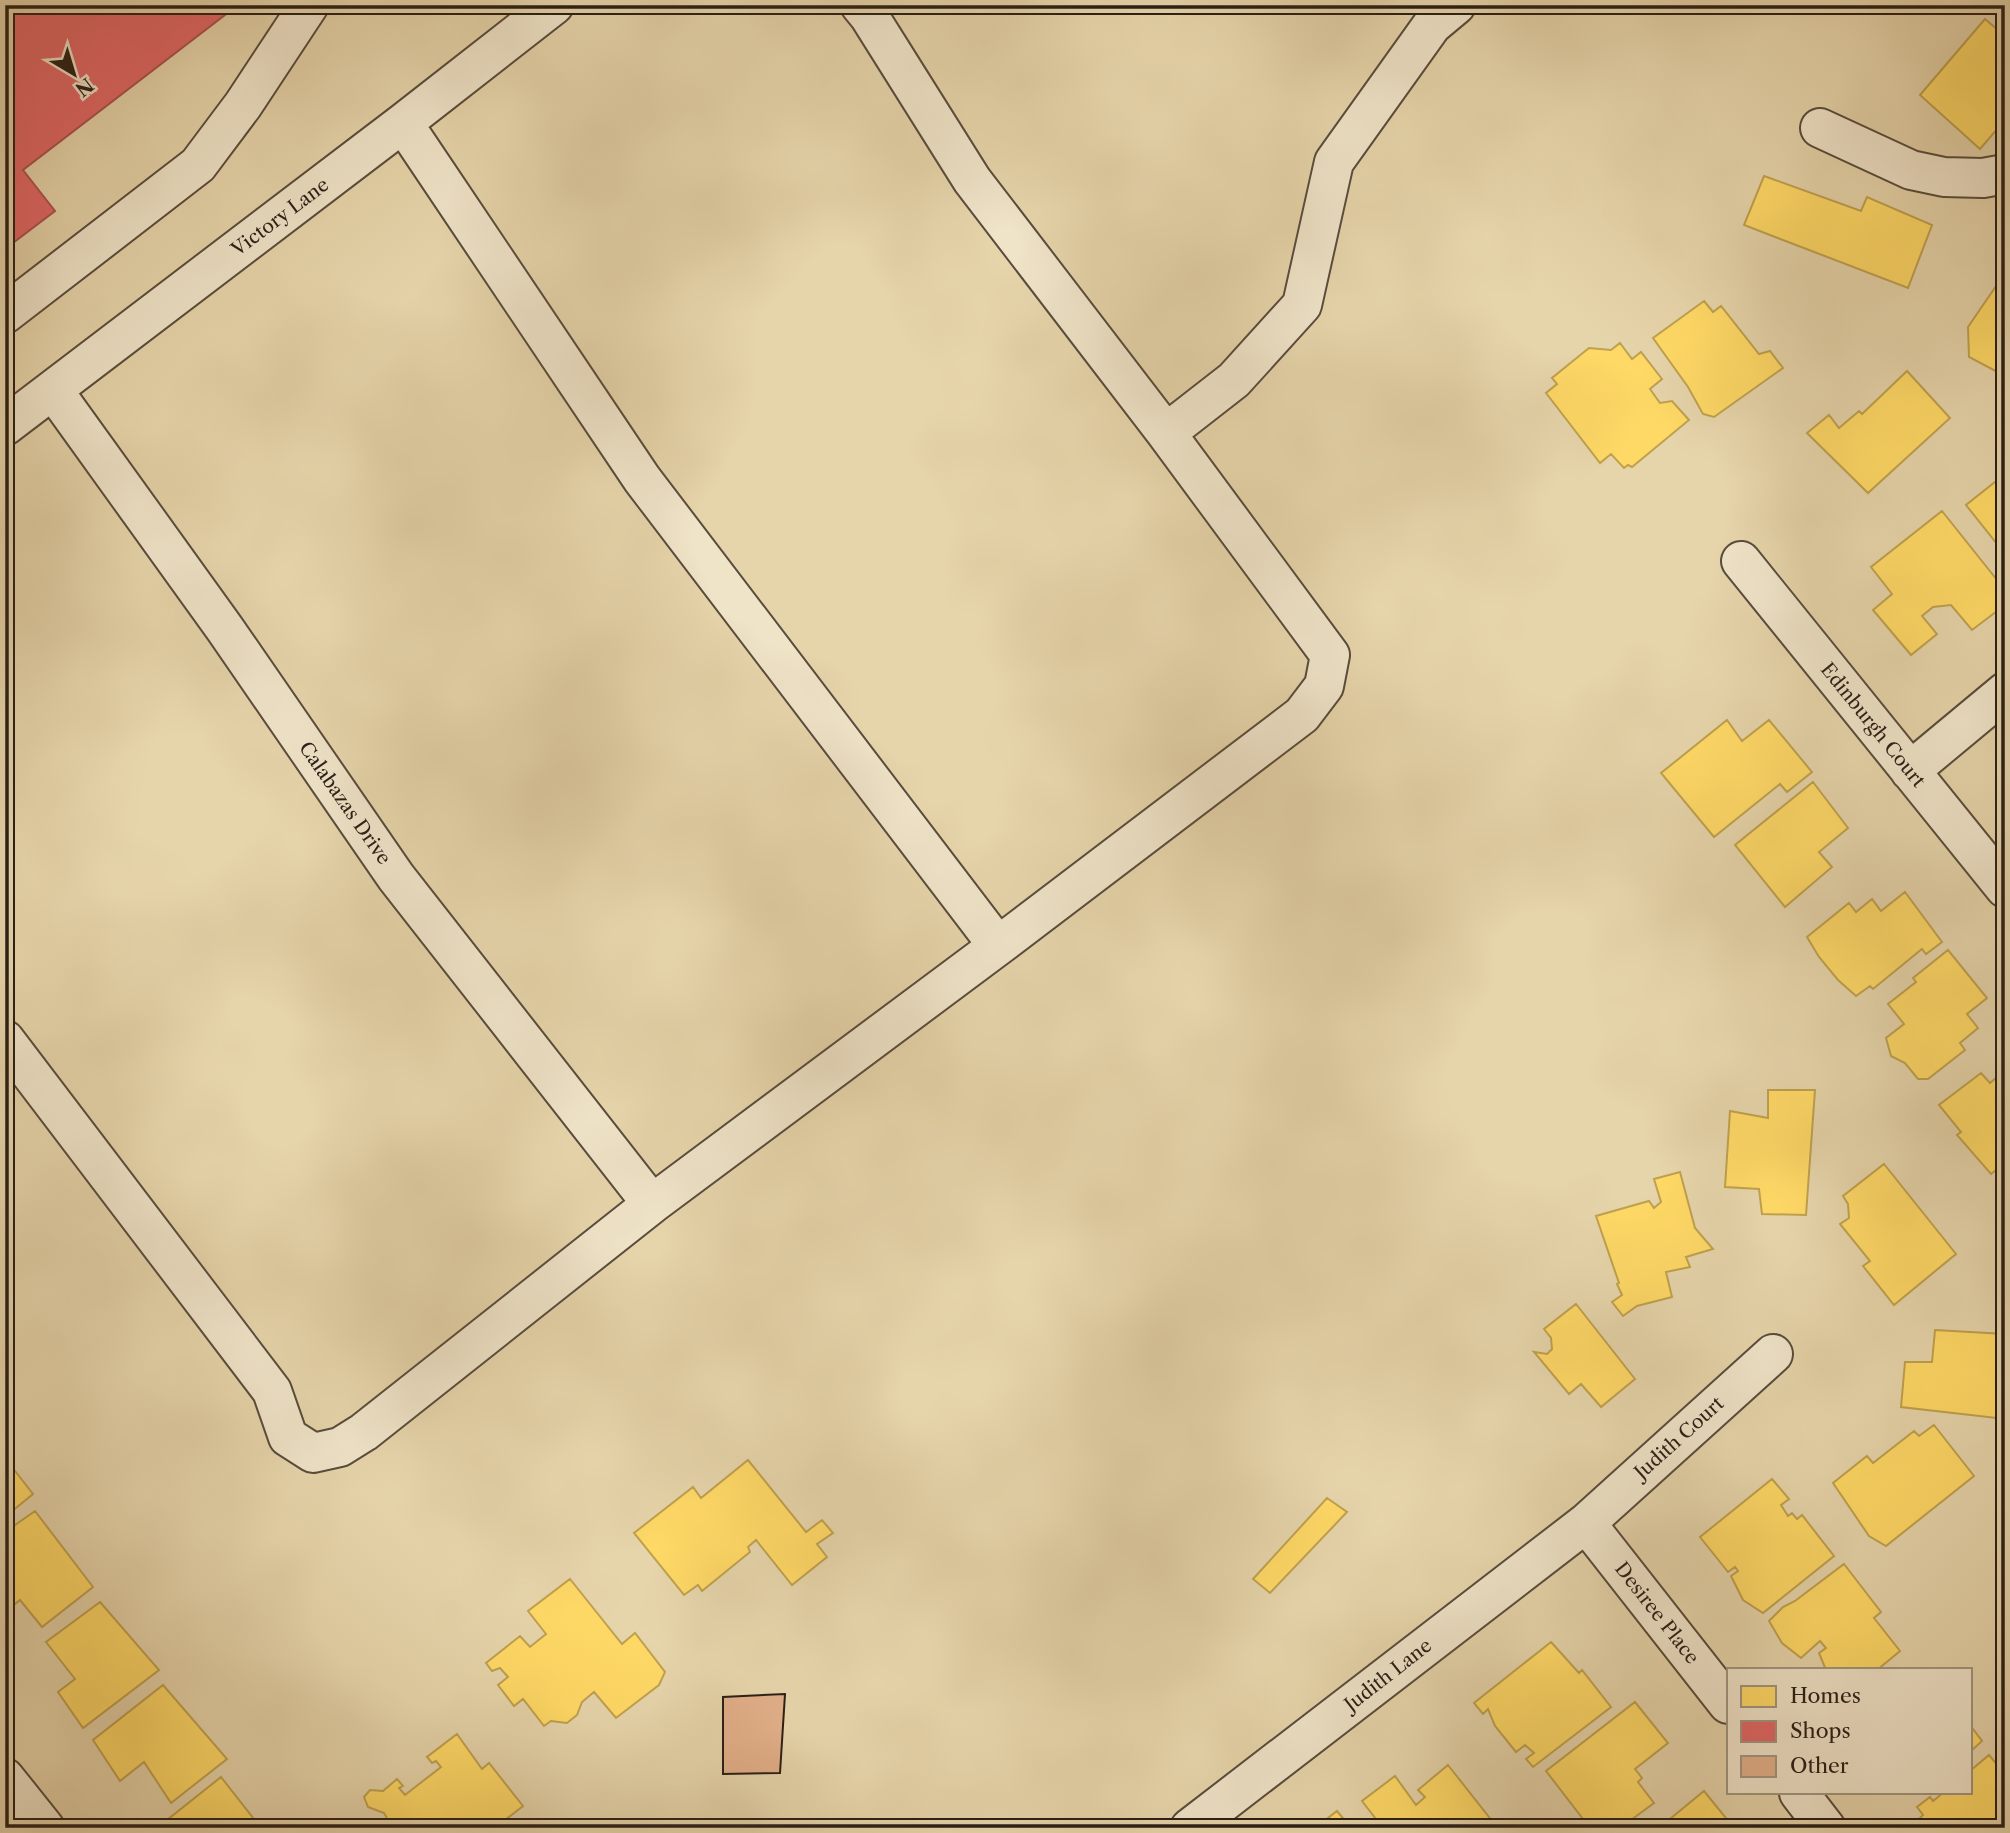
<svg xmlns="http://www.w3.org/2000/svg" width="2010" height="1833" font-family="'Libre Caslon Text',serif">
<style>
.homes{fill:#ffd966;stroke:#bfa14e;stroke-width:2}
.shops{fill:#e06666;stroke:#a9514e;stroke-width:2}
.building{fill:#e1af89;stroke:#2a1f17;stroke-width:2}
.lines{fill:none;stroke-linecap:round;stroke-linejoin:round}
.minor-casing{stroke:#594c3c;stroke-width:42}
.minor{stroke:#efe3c8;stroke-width:38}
.labels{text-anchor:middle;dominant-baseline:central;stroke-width:7;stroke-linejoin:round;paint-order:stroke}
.street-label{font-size:19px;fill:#2a1f17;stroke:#efe3c8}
</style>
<rect width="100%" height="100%" fill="#e6d4aa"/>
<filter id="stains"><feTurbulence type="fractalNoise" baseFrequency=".00286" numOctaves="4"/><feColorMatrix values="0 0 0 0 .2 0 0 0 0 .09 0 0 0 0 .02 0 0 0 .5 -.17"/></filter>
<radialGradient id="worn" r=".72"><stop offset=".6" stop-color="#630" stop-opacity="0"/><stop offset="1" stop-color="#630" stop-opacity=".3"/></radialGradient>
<path class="homes" d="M 1985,19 L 2005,36 L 2005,120 L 1980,149 L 1920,95 Z
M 1764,176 L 1861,211 L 1867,197 L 1932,225 L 1908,288 L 1744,225 Z
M 2005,273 L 2005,376 L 1969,357 L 1968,327 Z
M 1704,301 L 1713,312 L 1721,306 L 1759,354 L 1770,351 L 1783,368 L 1714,417 L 1703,414 L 1688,387 L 1653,338 Z
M 1620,343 L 1632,359 L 1641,352 L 1662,379 L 1650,389 L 1660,403 L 1672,401 L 1689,420 L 1632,467 L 1628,465 L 1624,468 L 1611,454 L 1600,463 L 1546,393 L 1557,384 L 1552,378 L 1589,348 L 1611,350 Z
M 1907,371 L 1950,418 L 1868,493 L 1807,433 L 1829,415 L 1839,428 L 1859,411 L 1862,414 Z
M 2005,474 L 2005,554 L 1966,505 Z
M 1942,511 L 2005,590 L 2005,605 L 1972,630 L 1951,605 L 1933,607 L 1922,616 L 1937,634 L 1911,655 L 1873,610 L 1892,594 L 1871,567 Z
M 1727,720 L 1742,741 L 1769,720 L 1812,772 L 1787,792 L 1780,784 L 1714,837 L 1661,773 Z
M 1813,782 L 1848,828 L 1819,852 L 1832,867 L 1785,907 L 1735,845 Z
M 1905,892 L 1942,942 L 1926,954 L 1922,949 L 1873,989 L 1870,986 L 1856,996 L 1838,980 L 1819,957 L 1807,937 L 1849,903 L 1856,912 L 1872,899 L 1881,911 Z
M 1948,950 L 1987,998 L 1967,1014 L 1978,1028 L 1960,1043 L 1965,1050 L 1928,1079 L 1918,1079 L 1905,1063 L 1891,1056 L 1886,1038 L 1904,1024 L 1888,1004 L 1916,982 L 1913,978 Z
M 2004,1071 L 2005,1163 L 1991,1174 L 1957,1135 L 1961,1132 L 1939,1105 L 1981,1073 L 1990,1083 Z
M 1768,1090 L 1815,1090 L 1806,1215 L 1762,1214 L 1759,1189 L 1725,1187 L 1730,1111 L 1768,1118 Z
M 1884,1164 L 1956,1254 L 1894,1305 L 1863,1266 L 1870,1261 L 1840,1224 L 1849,1218 L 1848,1204 L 1843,1196 Z
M 1680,1172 L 1695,1228 L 1713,1249 L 1686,1257 L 1690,1267 L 1666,1272 L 1672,1297 L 1637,1306 L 1623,1316 L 1612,1302 L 1622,1295 L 1617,1284 L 1619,1283 L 1596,1216 L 1649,1201 L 1654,1208 L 1661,1202 L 1654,1179 Z
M 1576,1304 L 1635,1379 L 1601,1407 L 1581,1384 L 1569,1394 L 1534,1352 L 1547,1354 L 1552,1349 L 1551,1338 L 1544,1329 Z
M 1935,1330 L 2005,1334 L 2005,1419 L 1901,1407 L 1905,1362 L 1932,1362 Z
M 1934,1425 L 1974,1476 L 1886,1546 L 1869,1536 L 1833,1483 L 1867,1456 L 1873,1463 L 1914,1431 L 1919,1436 Z
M 5,1458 L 33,1494 L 5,1517 Z
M 748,1460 L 806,1532 L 822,1520 L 833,1533 L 817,1544 L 827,1557 L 792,1585 L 756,1540 L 748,1547 L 750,1552 L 702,1591 L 698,1585 L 684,1595 L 634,1533 L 693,1487 L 701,1498 Z
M 1772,1479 L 1789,1499 L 1781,1505 L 1788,1516 L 1792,1513 L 1797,1519 L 1802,1515 L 1834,1556 L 1763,1613 L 1743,1600 L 1731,1576 L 1738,1571 L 1735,1567 L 1728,1572 L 1700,1537 Z
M 1327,1498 L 1347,1512 L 1270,1593 L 1253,1579 Z
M 35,1511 L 93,1587 L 42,1627 L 20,1600 L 5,1612 L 5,1532 Z
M 1844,1564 L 1881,1612 L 1874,1618 L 1900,1651 L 1877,1670 L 1826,1670 L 1819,1653 L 1826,1648 L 1820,1641 L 1801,1658 L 1782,1643 L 1769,1621 L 1783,1607 L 1795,1601 Z
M 570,1579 L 622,1644 L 635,1633 L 665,1672 L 659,1685 L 616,1718 L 594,1692 L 582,1702 L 577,1715 L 567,1723 L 551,1721 L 544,1726 L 523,1699 L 514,1706 L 498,1685 L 508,1677 L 500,1668 L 492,1671 L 486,1663 L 520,1636 L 530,1647 L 546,1634 L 528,1611 Z
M 100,1602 L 159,1670 L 83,1728 L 58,1692 L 75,1679 L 46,1642 Z
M 1551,1642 L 1579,1673 L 1582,1670 L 1611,1707 L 1533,1767 L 1526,1759 L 1534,1753 L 1525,1745 L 1516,1752 L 1495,1726 L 1488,1709 L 1483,1714 L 1474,1703 Z
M 163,1685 L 227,1759 L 171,1803 L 144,1762 L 120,1781 L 93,1740 Z
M 1635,1702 L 1668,1743 L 1635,1769 L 1642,1778 L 1638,1782 L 1654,1803 L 1620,1828 L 1590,1828 L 1546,1771 Z
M 1970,1725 L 1982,1741 L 1970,1752 Z
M 457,1734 L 482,1769 L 489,1763 L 523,1806 L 505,1820 L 511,1828 L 383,1828 L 388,1820 L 384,1813 L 368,1807 L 364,1797 L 370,1790 L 383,1791 L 397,1779 L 403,1786 L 399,1788 L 405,1795 L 441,1767 L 436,1761 L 432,1763 L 427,1757 Z
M 1989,1755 L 2005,1774 L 2005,1828 L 1924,1828 L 1918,1820 L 1923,1815 L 1917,1807 L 1930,1797 L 1933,1801 L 1943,1793 L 1970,1793 L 1970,1771 Z
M 1448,1765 L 1496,1826 L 1494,1828 L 1383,1828 L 1362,1801 L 1395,1776 L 1416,1805 L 1425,1797 L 1418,1790 Z
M 221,1777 L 261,1828 L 165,1828 L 162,1824 Z
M 1704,1791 L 1734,1828 L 1659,1828 Z
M 1337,1811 L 1351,1828 L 1315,1828 Z"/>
<path class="shops" d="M 5,5 L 238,5 L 23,170 L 55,211 L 5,249 Z"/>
<path class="building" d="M 785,1694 L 780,1773 L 723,1774 L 723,1697 Z"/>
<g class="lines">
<g class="minor-casing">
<path id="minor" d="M 860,5 L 869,16 L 972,180 L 1166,433
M 403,123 L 642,479 L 998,946
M 1820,128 L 1911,170 L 1944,177 L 1983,178 L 2005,174
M 5,314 L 198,165 L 243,105 L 309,5
M 53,390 L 225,629 L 396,877 L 652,1204
M 5,426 L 403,123 L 554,5
M 1741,561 L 2005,888
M 1910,771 L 2005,692
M 5,1040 L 272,1391 L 288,1437 L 313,1453 L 340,1447 L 364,1432 L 652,1204 L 998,946 L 1302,715 L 1324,686 L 1330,655 L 1166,433 L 1234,380 L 1302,305 L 1334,162 L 1432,25 L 1456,5
M 1586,1523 L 1728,1704
M 5,1778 L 45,1828
M 1799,1793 L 1826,1828
M 1190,1828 L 1586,1523 L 1773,1354"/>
</g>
<use href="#minor" class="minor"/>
</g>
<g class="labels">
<g class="street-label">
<text transform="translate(280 217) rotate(-37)">Victory Lane</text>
<text transform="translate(1873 725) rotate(51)">Edinburgh Court</text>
<text transform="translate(345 803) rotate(55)">Calabazas Drive</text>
<text transform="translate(1679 1438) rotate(-42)">Judith Court</text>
<text transform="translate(1657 1613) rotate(52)">Desiree Place</text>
<text transform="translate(1388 1675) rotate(-38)">Judith Lane</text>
</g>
</g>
<rect width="2010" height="1833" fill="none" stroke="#e6d4aa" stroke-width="28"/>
<rect x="7" y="7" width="1996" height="1819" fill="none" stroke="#2a1f17" stroke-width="3.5"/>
<rect x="14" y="14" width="1982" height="1805" fill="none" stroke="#2a1f17" stroke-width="2"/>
<rect x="1727" y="1668" width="245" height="126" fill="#efe3c8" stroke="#a09581" stroke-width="2"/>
<rect x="1741" y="1686" width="35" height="21" fill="#ffd966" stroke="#a09581" stroke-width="2"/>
<text x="1790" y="1703" font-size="21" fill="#2a1f17">Homes</text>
<rect x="1741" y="1721" width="35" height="21" fill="#e06666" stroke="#a09581" stroke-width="2"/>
<text x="1790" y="1738" font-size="21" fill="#2a1f17">Shops</text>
<rect x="1741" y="1756" width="35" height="21" fill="#e1af89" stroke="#a09581" stroke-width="2"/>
<text x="1790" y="1773" font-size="21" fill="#2a1f17">Other</text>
<g transform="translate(74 74) rotate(142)" stroke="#efe3c8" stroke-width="5" paint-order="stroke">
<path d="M0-5L12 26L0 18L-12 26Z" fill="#2a1f17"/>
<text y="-10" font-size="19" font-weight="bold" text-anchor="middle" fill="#2a1f17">N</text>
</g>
<rect width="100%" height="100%" filter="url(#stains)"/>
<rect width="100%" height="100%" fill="url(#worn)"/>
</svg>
